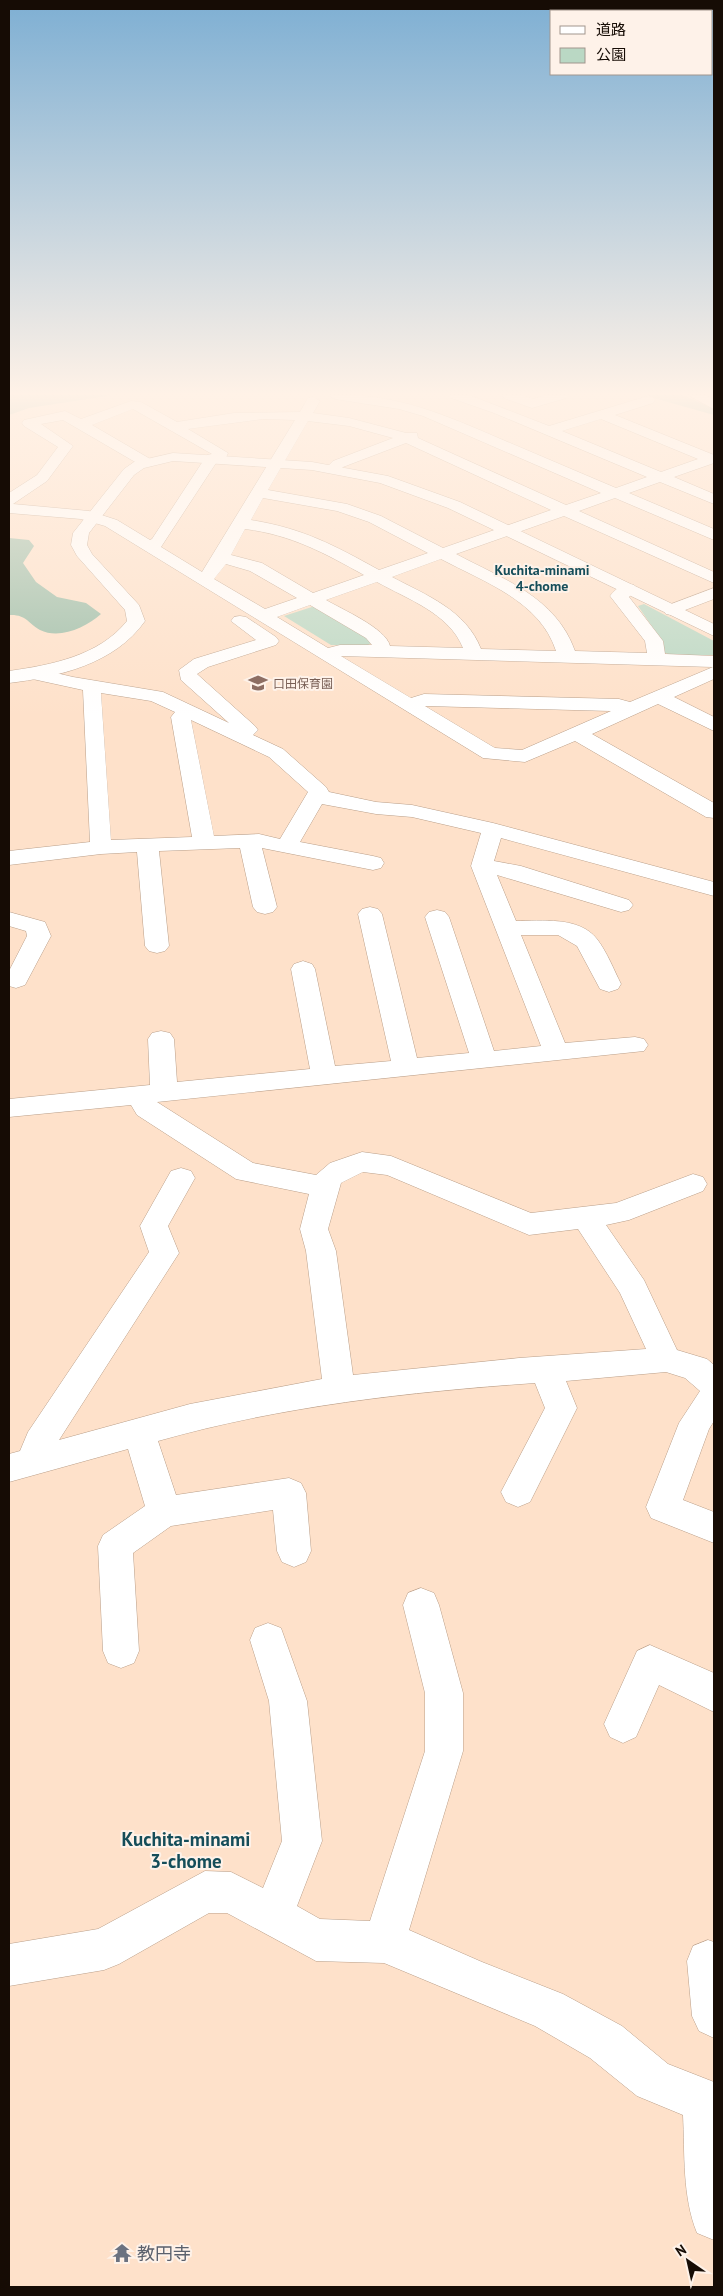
<svg xmlns="http://www.w3.org/2000/svg" width="723" height="2296" font-family="'PT Sans','Noto Sans JP',sans-serif">
<style>
.green{fill:#bad8c4}
.forest{fill:#9dbea9}
.lines{fill:none;stroke-linecap:round;stroke-linejoin:round}
.street-casing{stroke:#ba9f89;stroke-width:1}
.secondary-casing{stroke:#ba9f89;stroke-width:1}
.street{fill:#fff;fill-rule:evenodd}
.secondary{fill:#fff;fill-rule:evenodd}
.labels{text-anchor:middle;dominant-baseline:central;stroke-width:4;stroke-linejoin:round;paint-order:stroke}
.far-education-label{font-size:12px;fill:#785e54;stroke:#fef2e9;text-anchor:start}
.far-neighbourhood-label{font-size:14px;font-weight:bold;fill:#154d59;stroke:#fef2e9}
.near-worship-label{font-size:18px;fill:#5b616d;stroke:#fef2e9;text-anchor:start}
.near-neighbourhood-label{font-size:19px;font-weight:bold;fill:#154d59;stroke:#fef2e9}
</style>
<rect width="100%" height="100%" fill="#fee1ca"/>
<path class="green" d="M 644,604 L 714,641 L 714,655 L 670,655 L 663,652 L 657,634 L 638,606 Z
M 315,606 L 362,633 L 371,643 L 367,646 L 331,645 L 284,616 Z"/>
<path class="forest" d="M 9,395 L 113,395 L 29,408 L 9,415 Z
M 643,395 L 683,395 L 714,409 L 714,415 Z
M 9,538 L 29,540 L 34,546 L 23,563 L 36,582 L 57,597 L 86,603 L 101,614 C 86,627 60,640 40,630 C 28,623 26,614 9,615 Z"/>
<g class="lines">
<g class="street-casing">
<path id="street" d="M 328,395 C 397,393 442,414 503,440 C 541,456 578,472 616,488 L 647,477 L 494,413 L 451,398 L 449,395 L 469,395 L 549,426 L 648,396 L 653,397 L 655,400 L 653,403 L 615,415 L 714,455 L 714,463 L 674,477 L 714,494 L 714,504 L 660,482 L 629,493 L 714,529 L 714,540 L 615,498 L 579,511 L 714,572 L 714,583 L 564,516 L 456,554 C 503,579 556,597 575,651 L 647,653 L 645,641 L 610,596 C 616,588 624,583 634,585 L 637,589 L 629,597 L 663,641 L 665,654 L 714,656 L 714,679 L 674,697 L 714,717 L 714,731 L 658,704 L 592,734 L 714,803 L 714,818 L 706,817 L 575,741 L 525,762 L 483,758 L 105,526 L 81,519 L 9,513 L 9,493 L 37,475 L 58,447 L 24,426 L 22,423 L 24,420 L 65,411 L 81,419 L 131,401 L 141,402 L 177,422 L 234,413 L 300,412 L 308,398 L 313,397 L 320,401 L 313,413 L 349,418 L 406,433 L 417,433 L 418,438 L 566,505 L 601,493 L 423,416 L 399,409 L 335,399 ZM 133,409 L 212,454 L 207,455 L 152,539 L 150,540 L 117,520 L 89,511 L 13,504 L 47,481 L 73,446 L 41,424 L 63,420 L 142,466 L 152,466 L 154,463 L 152,460 L 92,425 ZM 263,419 L 295,420 L 202,572 L 161,547 L 216,463 L 224,462 L 228,453 L 188,429 ZM 601,419 L 698,459 L 661,472 L 562,431 ZM 308,421 L 349,426 L 393,438 L 333,461 L 325,469 L 327,472 L 337,472 L 343,467 L 406,443 L 551,510 L 443,548 L 381,516 L 347,504 L 268,490 ZM 263,498 L 337,511 L 369,522 L 428,553 L 379,570 C 334,545 302,528 251,520 ZM 245,529 C 292,535 324,553 364,575 L 313,593 L 262,563 L 231,555 ZM 441,559 C 484,582 540,601 556,651 L 481,649 C 466,610 426,595 392,577 ZM 226,564 L 250,571 L 297,598 L 265,609 L 214,579 ZM 377,582 C 407,599 449,613 463,648 L 390,646 C 386,628 341,609 326,600 ZM 310,605 L 366,638 L 372,645 L 340,645 L 328,648 L 277,617 ZM 341,656 L 713,667 L 630,702 L 619,699 L 424,694 L 411,698 ZM 425,706 L 426,706 L 611,711 L 522,750 L 495,748 Z
M 502,395 L 521,395 L 533,399 L 547,395 L 568,395 L 566,398 L 532,408 L 504,398 Z
M 688,395 L 705,395 L 714,400 L 714,409 Z
M 714,588 L 714,599 L 672,615 L 666,614 L 663,610 L 666,606 Z
M 240,616 L 246,617 L 276,637 L 279,641 L 276,645 L 208,667 L 197,674 L 255,726 L 258,730 L 253,735 L 283,749 L 326,787 L 329,792 L 376,802 L 412,805 L 493,823 L 714,882 L 714,896 L 501,838 L 494,861 L 521,866 L 629,900 L 633,905 L 629,910 L 621,912 L 497,875 L 516,921 C 541,921 579,916 597,939 C 607,952 614,970 621,984 L 618,989 L 609,992 L 600,989 L 577,946 L 558,935 L 521,935 L 565,1043 L 635,1037 L 644,1039 L 648,1045 L 644,1051 L 157,1102 L 253,1163 L 316,1175 L 330,1163 L 362,1152 L 391,1156 L 531,1213 L 616,1203 L 693,1174 L 703,1177 L 707,1184 L 703,1191 L 629,1220 L 606,1225 L 644,1280 L 677,1350 L 707,1359 L 714,1365 L 714,1421 L 709,1429 L 683,1500 L 714,1512 L 714,1543 L 651,1518 L 646,1507 L 679,1423 L 700,1391 L 685,1378 L 666,1372 L 566,1381 L 577,1408 L 530,1502 L 518,1507 L 506,1502 L 501,1492 L 545,1408 L 535,1383 C 409,1392 281,1406 158,1441 L 176,1495 L 289,1478 L 301,1483 L 306,1493 L 311,1551 L 306,1562 L 294,1567 L 282,1562 L 277,1551 L 273,1510 L 171,1526 L 133,1553 L 139,1651 L 134,1663 L 121,1668 L 108,1663 L 103,1651 L 98,1546 L 103,1535 L 145,1506 L 128,1449 L 9,1482 L 9,1454 L 20,1451 L 28,1432 L 149,1252 L 140,1226 L 171,1171 L 181,1168 L 191,1171 L 195,1178 L 168,1226 L 179,1253 L 59,1440 L 190,1404 L 322,1379 L 306,1251 L 300,1229 L 309,1194 L 236,1179 L 137,1115 L 131,1105 L 9,1117 L 9,1099 L 150,1085 L 148,1039 L 152,1033 L 161,1031 L 170,1033 L 174,1039 L 177,1082 L 310,1069 L 291,969 L 294,964 L 303,961 L 312,964 L 315,969 L 335,1066 L 391,1061 L 358,914 L 362,909 L 370,907 L 378,909 L 382,914 L 417,1058 L 469,1053 L 425,917 L 429,912 L 437,910 L 445,912 L 449,917 L 494,1051 L 541,1046 L 471,866 L 481,833 L 412,817 L 376,814 L 322,804 L 300,842 L 373,856 L 381,858 L 384,863 L 381,868 L 373,870 L 262,848 L 277,907 L 273,912 L 265,914 L 257,912 L 253,907 L 240,848 L 159,851 L 169,946 L 165,951 L 157,953 L 149,951 L 145,946 L 137,852 L 101,854 L 9,865 L 9,851 L 90,842 L 83,690 L 28,678 L 26,674 L 28,670 L 35,668 L 73,677 L 163,692 L 229,723 L 181,680 L 179,670 L 194,659 L 256,640 L 231,621 L 234,617 ZM 101,693 L 151,701 L 175,712 L 171,717 L 192,837 L 111,840 ZM 191,720 L 269,757 L 308,792 L 280,839 L 259,834 L 214,836 ZM 363,1172 L 387,1175 L 529,1235 L 578,1229 L 620,1293 L 646,1349 L 519,1358 L 353,1375 L 336,1251 L 328,1229 L 341,1183 Z
M 9,912 L 45,922 L 51,936 L 25,985 L 16,988 L 9,986 L 9,971 L 27,936 L 26,931 L 9,926 Z
M 421,1588 L 434,1593 L 439,1605 L 463,1693 L 463,1751 L 409,1930 L 482,1962 L 563,1994 L 622,2026 L 668,2064 L 714,2082 L 714,2240 L 697,2233 C 682,2196 685,2154 683,2115 L 637,2096 L 590,2058 L 535,2026 L 384,1963 L 316,1961 L 227,1913 L 209,1913 L 119,1964 L 104,1970 L 9,1986 L 9,1944 L 98,1929 L 205,1871 L 231,1872 L 263,1888 L 282,1841 L 269,1701 L 250,1640 L 255,1628 L 268,1623 L 281,1628 L 307,1701 L 322,1841 L 297,1906 L 320,1919 L 370,1921 L 425,1751 L 425,1693 L 403,1605 L 408,1593 Z
M 650,1645 L 714,1673 L 714,1712 L 659,1685 L 636,1737 L 623,1743 L 610,1737 L 604,1724 L 637,1651 Z
M 708,1940 L 714,1942 L 714,2038 L 699,2031 L 692,2016 L 687,1961 L 693,1946 Z"/>
</g>
<g class="secondary-casing">
<path id="secondary" d="M 173,453 L 312,462 L 388,476 L 460,502 L 714,624 L 714,636 L 448,508 L 380,483 L 312,470 L 173,461 L 144,468 L 134,475 L 89,533 L 87,545 L 92,554 L 139,605 L 145,621 C 115,664 58,677 9,683 L 9,671 C 51,665 99,656 127,621 L 125,610 L 77,556 L 71,545 L 73,533 L 124,469 L 134,462 Z"/>
</g>
<use href="#street" class="street"/>
<use href="#secondary" class="secondary"/>
</g>
<linearGradient id="sky" x2="0" y2="1"><stop stop-color="#7eafd3"/><stop offset="0.55" stop-color="#fff2e7"/><stop offset="1" stop-color="#fff2e7" stop-opacity="0"/></linearGradient>
<rect width="723" height="716" fill="url(#sky)"/>
<defs>
<g id="school-bare" transform="scale(1.5)"><path d="M0-5L7-2L0 1L-7-2ZM-4 1L0 2.5L4 1V4Q0 6-4 4Z" fill="#8d6e63" stroke="#fef2e9" stroke-width="2.5" paint-order="stroke"/></g>
<g id="temple-bare" transform="scale(1.5)"><path d="M0-6L5-2H3V0L6.5 2.5H4V6H1.5V3h-3V6H-4V2.5H-6.5L-3 0V-2H-5Z" fill="#6b7280" stroke="#fef2e9" stroke-width="2.5" paint-order="stroke"/></g>
</defs>
<g fill-rule="evenodd">
<use href="#school-bare" x="258" y="683"/>
<use href="#temple-bare" x="122" y="2253"/>
</g>
<g class="labels">
<g class="far-education-label">
<text x="273" y="683">口田保育園</text>
</g>
<g class="far-neighbourhood-label">
<text x="542" y="570">Kuchita-minami<tspan x="542" dy="16">4-chome</tspan></text>
</g>
<g class="near-worship-label">
<text x="137" y="2253">教円寺</text>
</g>
<g class="near-neighbourhood-label">
<text x="186" y="1839">Kuchita-minami<tspan x="186" dy="22">3-chome</tspan></text>
</g>
</g>
<rect width="723" height="2296" fill="none" stroke="#160c05" stroke-width="20"/>
<rect x="550" y="10" width="162" height="65" fill="#fef2e9" stroke="#a1968e"/>
<rect x="560" y="26" width="25" height="8" fill="#ffffff" stroke="#a1968e"/>
<text x="596" y="35" font-size="15" fill="#160c05">道路</text>
<rect x="560" y="48" width="25" height="15" fill="#bad8c4" stroke="#a1968e"/>
<text x="596" y="60" font-size="15" fill="#160c05">公園</text>
<g transform="translate(688 2261) rotate(326)" stroke="#fef2e9" stroke-width="4" paint-order="stroke">
<path d="M0-4L9 19L0 12L-9 19Z" fill="#160c05"/>
<text y="-8" font-size="14" font-weight="bold" text-anchor="middle" fill="#160c05">N</text>
</g>
</svg>
